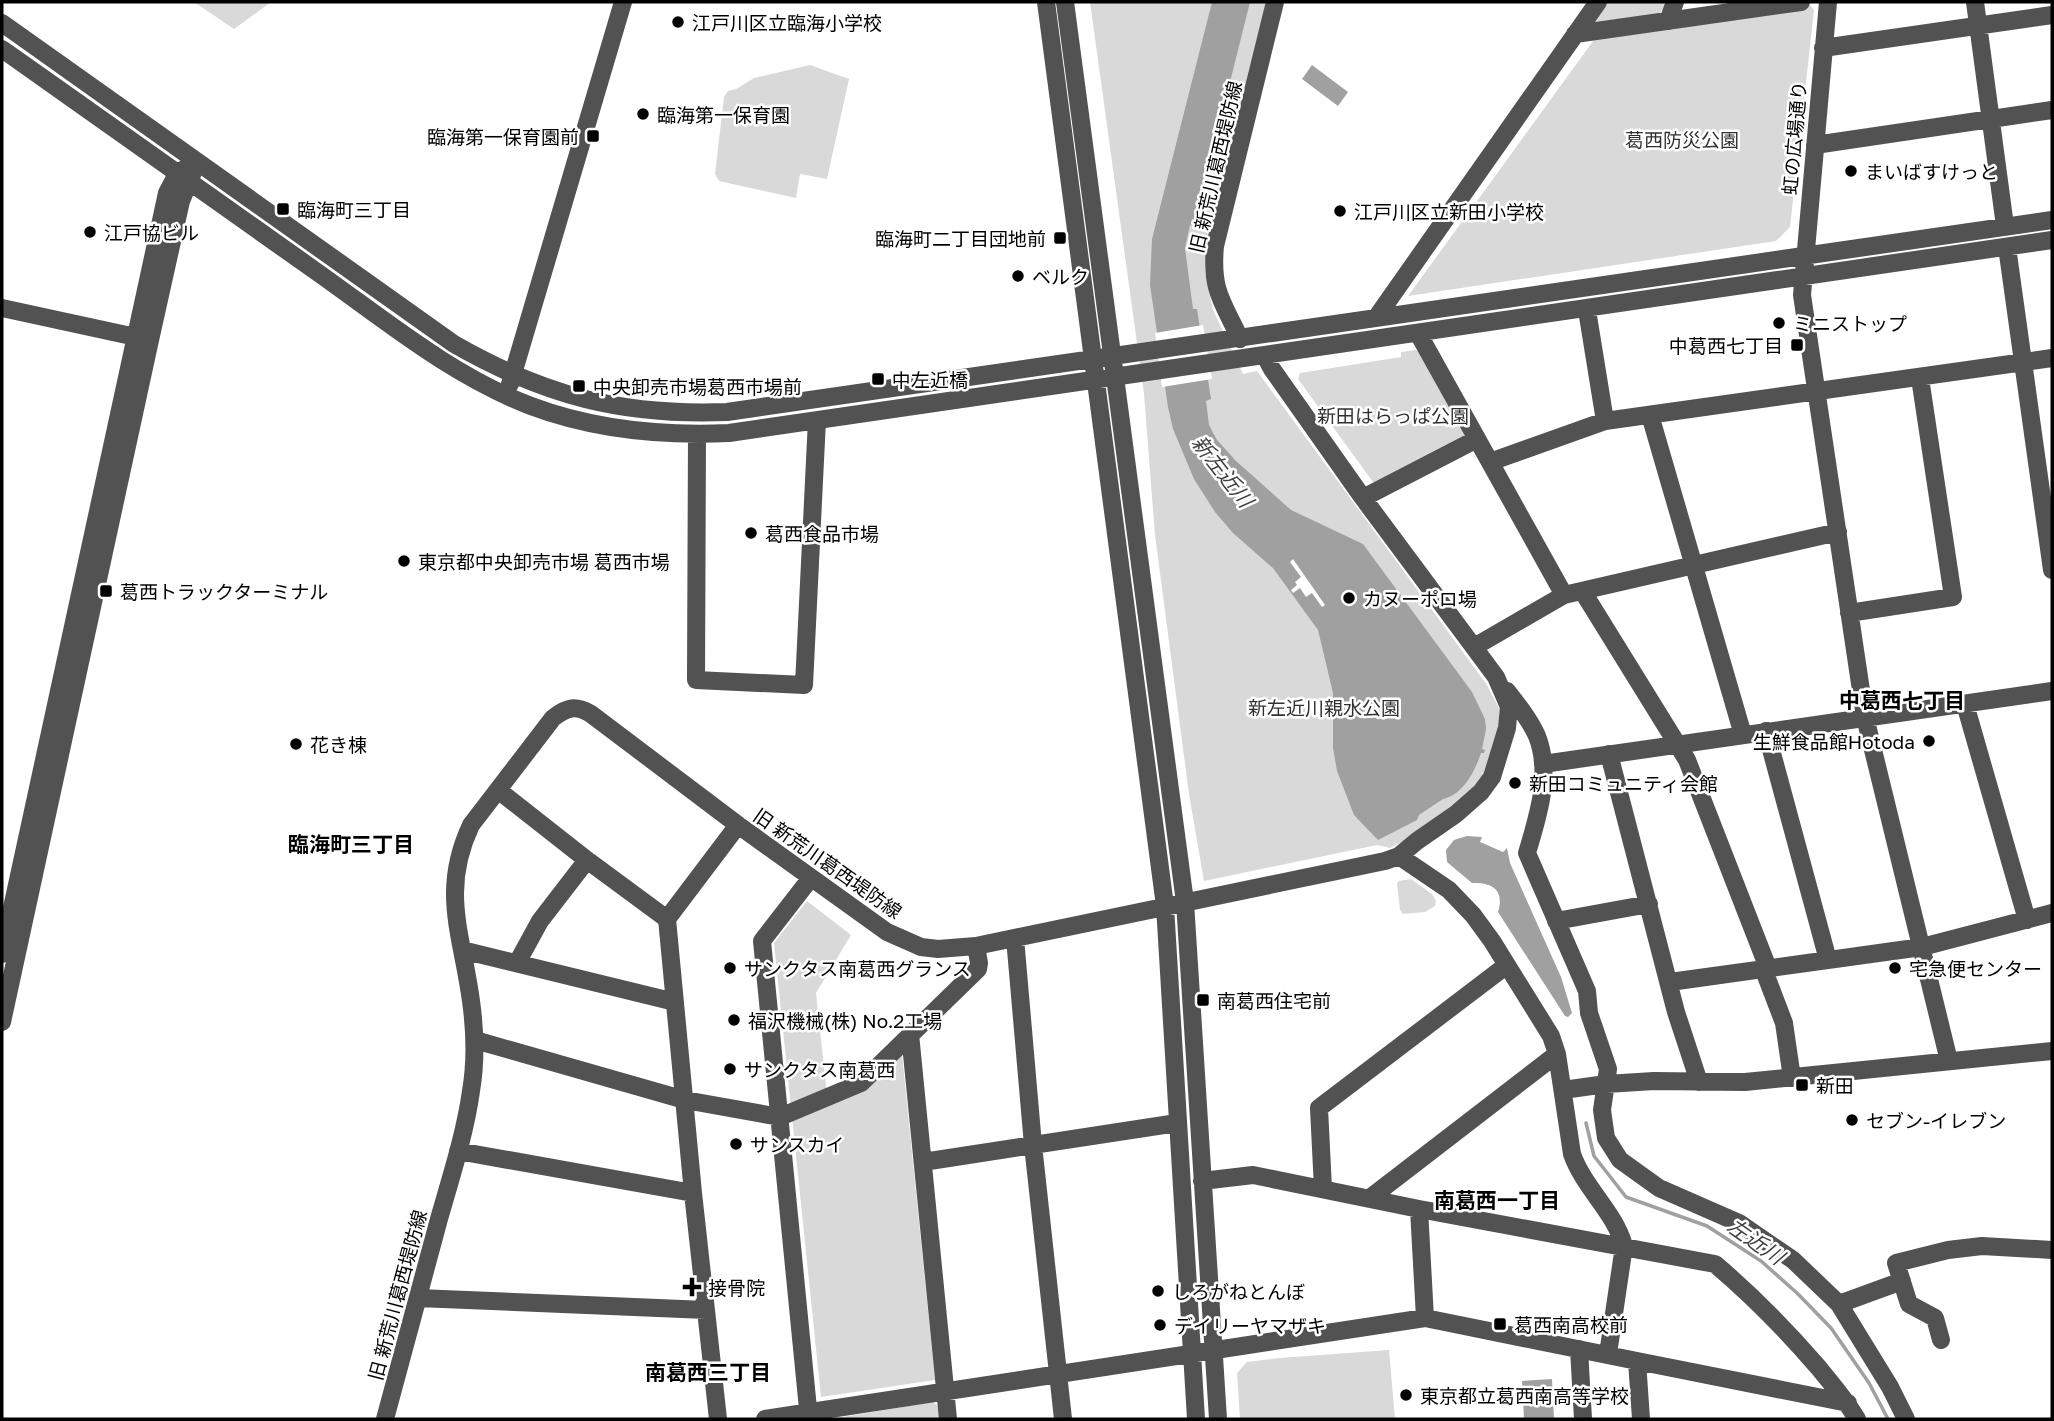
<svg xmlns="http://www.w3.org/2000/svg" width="2054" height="1421" font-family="'Golos Text','Noto Sans JP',sans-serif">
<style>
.green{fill:#d9d9d9}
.water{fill:#a0a0a0}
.pier{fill:#fff}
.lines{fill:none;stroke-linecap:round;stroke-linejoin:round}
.stream{stroke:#a0a0a0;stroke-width:3.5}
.minor{stroke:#525252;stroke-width:18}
.poi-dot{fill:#000;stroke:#fff;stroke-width:2.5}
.labels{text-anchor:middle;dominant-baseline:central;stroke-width:5;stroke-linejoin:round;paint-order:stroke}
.poi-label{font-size:19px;fill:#000;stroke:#fff;text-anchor:start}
.street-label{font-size:19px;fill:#000;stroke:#fff}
.park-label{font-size:19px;fill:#303030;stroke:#fff}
.water-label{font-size:21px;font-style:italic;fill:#414141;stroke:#fff}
.neighbourhood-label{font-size:21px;font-weight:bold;fill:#000;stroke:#fff}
</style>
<rect width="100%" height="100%" fill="#fff"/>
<path class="green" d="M 194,2 L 271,2 L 234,29 Z
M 1090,2 L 1267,2 L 1207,244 L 1205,271 L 1213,310 L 1243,374 L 1257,371 L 1487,685 L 1501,712 L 1502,727 L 1487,775 L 1431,827 L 1390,848 L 1377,845 L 1204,881 L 1189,794 L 1155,535 L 1144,394 Z
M 1606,2 L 1668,2 L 1656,18 L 1592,23 Z
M 1810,5 L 1814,10 L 1790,227 L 1776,241 L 1408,296 L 1596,37 Z
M 810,65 L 849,79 L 827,179 L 800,174 L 796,198 L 719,181 L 715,174 L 724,97 L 728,91 L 736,89 L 754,78 Z
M 1416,350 L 1423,353 L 1468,435 L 1379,484 L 1373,482 L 1298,379 L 1300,373 L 1401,357 L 1401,352 Z
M 1411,879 L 1432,894 L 1436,901 L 1435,906 L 1425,912 L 1403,914 L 1400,910 L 1397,883 L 1399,881 Z
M 807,901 L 851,935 L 816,993 L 828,1105 L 902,1054 L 935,1380 L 821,1397 L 774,943 Z
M 1389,1350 L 1395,1419 L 1240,1419 L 1237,1373 L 1247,1362 L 1280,1358 Z
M 933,1402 L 942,1410 L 943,1419 L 831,1419 Z"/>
<path class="water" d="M 1212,2 L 1250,2 L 1194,226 L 1190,225 L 1185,248 L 1193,309 L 1197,309 L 1211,399 L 1206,401 L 1209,425 L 1217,440 L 1236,461 L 1291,510 L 1363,544 L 1472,692 L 1485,719 L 1486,729 L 1482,749 L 1485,750 L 1484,753 L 1481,753 C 1475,771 1463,795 1443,799 L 1419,815 L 1417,820 L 1378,840 L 1354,815 L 1337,771 L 1333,748 L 1333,693 L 1318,630 L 1273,568 L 1233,533 L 1215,512 L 1194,479 L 1173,429 L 1168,407 L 1150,285 L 1152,239 Z
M 1312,65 L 1348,92 L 1338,106 L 1302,79 Z
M 1467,836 L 1482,837 L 1480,842 L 1503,852 L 1507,848 L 1510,863 L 1561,977 L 1572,1013 L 1568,1017 L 1565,1016 L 1498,912 C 1505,890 1492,882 1472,883 L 1447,862 L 1446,850 L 1454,840 Z
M 1552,1379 L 1554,1419 L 1524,1419 L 1522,1381 Z"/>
<path class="pier" d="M 1203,325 L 1212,379 L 1162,387 L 1155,333 Z
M 1293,559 L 1325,605 L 1322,607 L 1312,593 L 1306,597 L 1300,588 L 1293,593 L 1291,590 L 1297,585 L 1295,582 L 1301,577 L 1290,562 Z"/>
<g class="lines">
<path class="stream" d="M 1586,1123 L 1594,1156 L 1626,1197 L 1707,1226 L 1761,1261 L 1797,1293 L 1831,1328 L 1869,1383 L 1888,1419"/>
<path class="minor" d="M 1046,2 L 1165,906 L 1196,1419
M 1065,2 L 1185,902 L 1218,1419
M 1828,2 L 1802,295 L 1865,717 L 1949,1061
M 1975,2 L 2005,226
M 1668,21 L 1675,2
M 2,23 L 454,344 C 545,396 622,416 727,412 L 2052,220
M 1575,34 L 1801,2
M 1823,48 L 2052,15
M 2,49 C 107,123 211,198 317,272 C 385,320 452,376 531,406 C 595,430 662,436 729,433 L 2052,240
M 1815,145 L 2052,110
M 2007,247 L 2052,570
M 2,308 L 145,339
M 1587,310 L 1605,421
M 1376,318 L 1598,2
M 1418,333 L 1564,595
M 1240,339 C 1222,300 1211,291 1215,246 L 1275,2
M 510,384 L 623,2
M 1650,415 L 1743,735
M 697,434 L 696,680 L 804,685 L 817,420
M 1490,462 L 1605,421 L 2052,358
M 1363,498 L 1477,439
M 1583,592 L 1687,760 L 1768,968
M 1849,613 L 1953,597 L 1920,378
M 1474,647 L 1564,595 L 1838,532
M 1507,691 C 1518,705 1530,720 1537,736 C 1552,774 1538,816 1527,853 L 1587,991 L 1589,1013 L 1608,1069 L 1602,1110 L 1606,1138 L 1620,1160 L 1659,1188 L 1739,1223 L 1793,1260 L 1839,1304 L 1890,1387 L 1906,1419
M 1965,704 L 2027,920
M 1766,731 L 1828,960
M 1609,754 L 1676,1012 L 1699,1082
M 1543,764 L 2052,691
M 498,790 L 587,860 L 667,919
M 1399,856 L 1449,890 L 1473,915 L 1492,941 L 1551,1036 L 1557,1054 L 1572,1154 C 1584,1188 1615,1212 1624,1246 L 1608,1354
M 1556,921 L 1649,904
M 1015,938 L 1033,1145 L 1063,1419
M 462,950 L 675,1002
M 2,954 L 167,193 L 177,174 L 187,167
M 517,963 L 540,921 L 587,860
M 1763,968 L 1784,1023 L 1792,1078
M 1670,982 L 1922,947 L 2052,913
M 2,1022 L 150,340 L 181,201 L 193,172
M 910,1034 L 948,1419
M 475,1040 L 685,1100 L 780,1117 L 861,1083 L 978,969 L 979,963 L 976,946
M 1563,1090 L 1606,1084 L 1654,1081 L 1745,1082 L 2052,1051
M 458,1151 L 693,1193
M 923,1162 L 1177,1123
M 1202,1181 L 1253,1175 L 1419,1209 L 1715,1264 C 1753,1296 1786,1330 1818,1367 C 1832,1384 1846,1400 1857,1419
M 1323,1189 L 1319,1108 L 1507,965
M 1370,1198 L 1557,1054
M 1419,1209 L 1425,1318
M 418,1298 L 706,1310
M 1839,1304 L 1902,1281
M 1941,1340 L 1935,1318 L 1909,1304 L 1896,1263 L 1948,1250 L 1982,1246 L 2052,1250
M 1579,1349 L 1583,1419
M 1637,1361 L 1848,1403
M 385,1419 C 403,1353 421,1286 439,1219 C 451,1177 465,1134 471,1091 C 476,1062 475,1030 471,1001 C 462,934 440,891 471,825 L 553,718 C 567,707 576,705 591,714 L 738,825 L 887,932 L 921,947 L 938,949 L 976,946 L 1385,861 L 1399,856 L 1417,841 L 1456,814 L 1481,792 L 1492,777 L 1507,728 L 1509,707 L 1496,677 L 1363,498 L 1272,369 L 1265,356
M 718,1419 L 693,1193 L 667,919 L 738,825
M 765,1419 L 1425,1318 L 1637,1361 L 1641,1419
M 809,1419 L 762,941 L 810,879"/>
</g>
<g class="poi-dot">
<circle cx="678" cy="22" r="7"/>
<circle cx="643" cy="114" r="7"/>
<rect x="586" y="129" width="14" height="14" rx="3.5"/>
<circle cx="1851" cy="171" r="7"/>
<rect x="276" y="202" width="14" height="14" rx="3.5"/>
<circle cx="1340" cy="211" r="7"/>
<circle cx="90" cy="232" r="7"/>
<rect x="1053" y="231" width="14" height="14" rx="3.5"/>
<circle cx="1018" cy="276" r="7"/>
<circle cx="1779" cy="323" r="7"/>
<rect x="1790" y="338" width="14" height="14" rx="3.5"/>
<rect x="871" y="372" width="14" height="14" rx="3.5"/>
<rect x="572" y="379" width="14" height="14" rx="3.5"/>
<circle cx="751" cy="533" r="7"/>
<circle cx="404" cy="561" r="7"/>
<rect x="99" y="584" width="14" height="14" rx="3.5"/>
<circle cx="1349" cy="598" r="7"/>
<circle cx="1929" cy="741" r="7"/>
<circle cx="296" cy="744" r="7"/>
<circle cx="1515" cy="783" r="7"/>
<circle cx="730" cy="968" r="7"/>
<circle cx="1895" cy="968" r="7"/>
<rect x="1196" y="993" width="14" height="14" rx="3.5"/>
<circle cx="734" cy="1020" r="7"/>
<circle cx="730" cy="1069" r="7"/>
<rect x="1795" y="1078" width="14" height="14" rx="3.5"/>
<circle cx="1852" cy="1120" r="7"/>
<circle cx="736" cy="1144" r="7"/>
<path d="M688.5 1276.5h7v7h7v7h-7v7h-7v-7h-7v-7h7z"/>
<circle cx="1158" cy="1291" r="7"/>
<rect x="1493" y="1317" width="14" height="14" rx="3.5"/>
<circle cx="1160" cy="1325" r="7"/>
<circle cx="1406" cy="1395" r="7"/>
</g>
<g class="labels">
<g class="poi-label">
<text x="692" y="22">江戸川区立臨海小学校</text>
<text x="657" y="114">臨海第一保育園</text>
<text x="579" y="136" text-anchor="end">臨海第一保育園前</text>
<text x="1865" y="171">まいばすけっと</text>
<text x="297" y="209">臨海町三丁目</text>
<text x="1354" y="211">江戸川区立新田小学校</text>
<text x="104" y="232">江戸協ビル</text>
<text x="1046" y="238" text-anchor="end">臨海町二丁目団地前</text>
<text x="1032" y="276">ベルク</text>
<text x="1793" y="323">ミニストップ</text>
<text x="1783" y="345" text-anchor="end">中葛西七丁目</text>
<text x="892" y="379">中左近橋</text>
<text x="593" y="386">中央卸売市場葛西市場前</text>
<text x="765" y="533">葛西食品市場</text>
<text x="418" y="561">東京都中央卸売市場 葛西市場</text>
<text x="120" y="591">葛西トラックターミナル</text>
<text x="1363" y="598">カヌーポロ場</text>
<text x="1915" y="741" text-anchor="end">生鮮食品館Hotoda</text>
<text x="310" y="744">花き棟</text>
<text x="1529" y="783">新田コミュニティ会館</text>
<text x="744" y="968">サンクタス南葛西グランス</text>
<text x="1909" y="968">宅急便センター</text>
<text x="1217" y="1000">南葛西住宅前</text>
<text x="748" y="1020">福沢機械(株) No.2工場</text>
<text x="744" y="1069">サンクタス南葛西</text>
<text x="1816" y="1085">新田</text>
<text x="1866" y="1120">セブン-イレブン</text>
<text x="750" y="1144">サンスカイ</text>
<text x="708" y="1287">接骨院</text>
<text x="1172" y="1291">しろがねとんぼ</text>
<text x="1514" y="1324">葛西南高校前</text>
<text x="1174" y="1325">デイリーヤマザキ</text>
<text x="1420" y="1395">東京都立葛西南高等学校</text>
</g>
<g class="street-label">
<text transform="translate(1794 138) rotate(-85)">虹の広場通り</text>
<text transform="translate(1215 167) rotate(-77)">旧 新荒川葛西堤防線</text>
<text transform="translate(828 863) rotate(35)">旧 新荒川葛西堤防線</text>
<text transform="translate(397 1295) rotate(-75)">旧 新荒川葛西堤防線</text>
</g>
<g class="park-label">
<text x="1682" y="139">葛西防災公園</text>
<text x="1393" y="415">新田はらっぱ公園</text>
<text x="1324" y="707">新左近川親水公園</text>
</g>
<g class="water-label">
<text transform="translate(1223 471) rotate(52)">新左近川</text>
<text transform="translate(1756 1241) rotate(35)">左近川</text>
</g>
<g class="neighbourhood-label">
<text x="1902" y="700">中葛西七丁目</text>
<text x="351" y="844">臨海町三丁目</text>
<text x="1497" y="1200">南葛西一丁目</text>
<text x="708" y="1372">南葛西三丁目</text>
</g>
</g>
<rect width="2054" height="1421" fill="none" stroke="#000000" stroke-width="7"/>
</svg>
